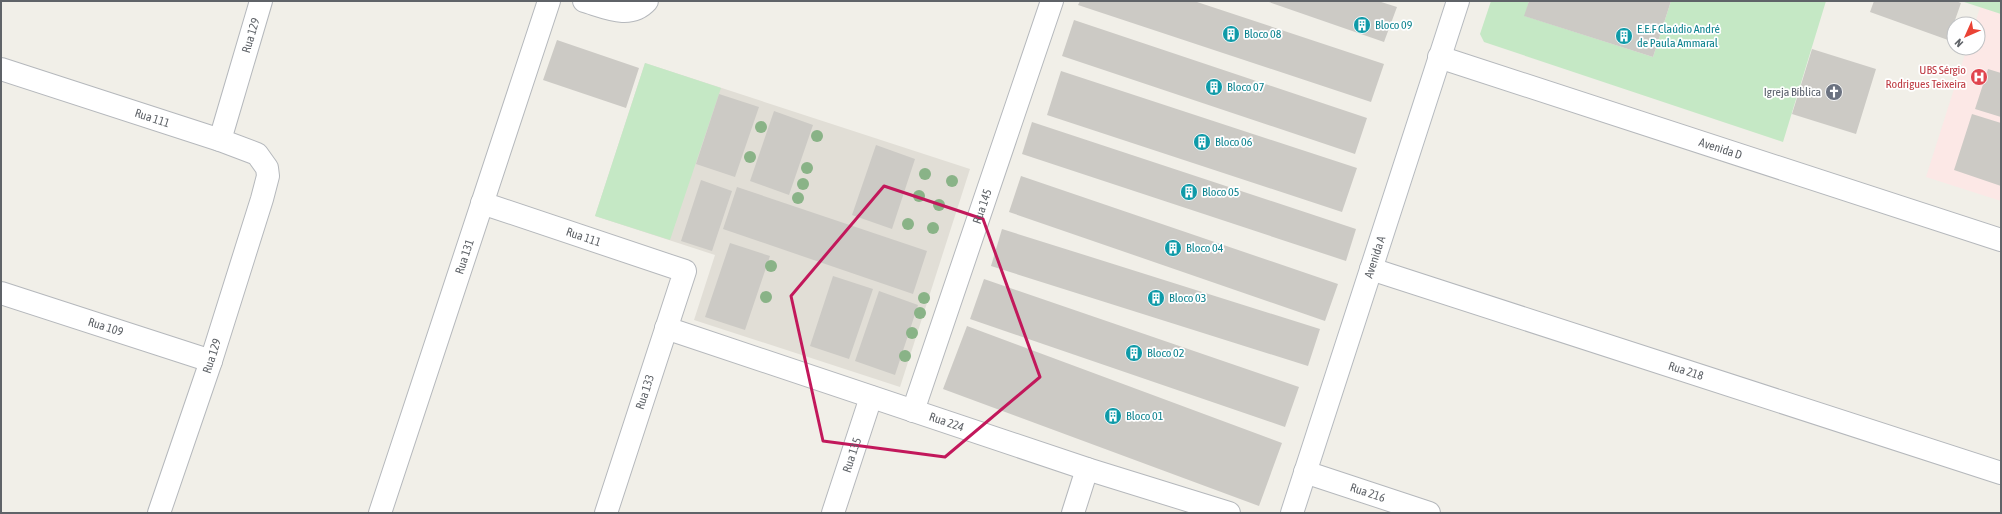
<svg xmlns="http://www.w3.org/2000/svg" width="2002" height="514" font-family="'Asap Condensed',sans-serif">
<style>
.education{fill:#e1ded6}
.medical{fill:#fce8e6}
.green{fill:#c5e8c5}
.building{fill:#cccac5}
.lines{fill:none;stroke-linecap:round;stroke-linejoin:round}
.street-casing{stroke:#b5b8bc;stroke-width:24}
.secondary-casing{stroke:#b6babf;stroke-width:24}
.street{stroke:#fff;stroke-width:22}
.secondary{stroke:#fff;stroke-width:22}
.tree{fill:#89b387}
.marked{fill:none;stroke:#c2185b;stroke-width:3;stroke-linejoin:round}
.labels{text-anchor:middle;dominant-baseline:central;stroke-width:3.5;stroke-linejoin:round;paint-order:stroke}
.culture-label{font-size:12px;fill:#0d838f;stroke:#fff;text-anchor:start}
.street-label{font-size:12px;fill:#5f6368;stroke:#fff}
.health-label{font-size:12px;fill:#be3a42;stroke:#fff;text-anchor:end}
.worship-label{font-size:12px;fill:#5b616d;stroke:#fff;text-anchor:end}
</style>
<rect width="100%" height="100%" fill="#f1efe8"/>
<path class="education" d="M 645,63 L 970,169 L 900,387 L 694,320 L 715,255 L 595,216 Z"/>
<path class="medical" d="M 1980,7 L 2001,14 L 2001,201 L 1926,177 L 1967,48 L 1978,48 L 1978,24 L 1975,24 Z"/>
<path class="green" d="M 1491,1 L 1529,1 L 1525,16 L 1653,57 L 1671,1 L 1826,1 L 1783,142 L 1484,42 L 1480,34 Z
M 1961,1 L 2001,1 L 2001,14 Z
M 645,63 L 721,88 L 670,240 L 595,216 Z"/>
<path class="building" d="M 1080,1 L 1194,1 L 1384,64 L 1371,102 L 1078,5 Z
M 1266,1 L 1378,1 L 1397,7 L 1384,42 Z
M 1529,1 L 1671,1 L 1653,57 L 1524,16 Z
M 1874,1 L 1956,1 L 1961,3 L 1948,40 L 1870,12 Z
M 1074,20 L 1367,118 L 1355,154 L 1062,56 Z
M 557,40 L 639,68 L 626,108 L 543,80 Z
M 1812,49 L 1876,69 L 1856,134 L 1792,114 Z
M 1988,69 L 2001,73 L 2001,117 L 1975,109 Z
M 1061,71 L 1357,168 L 1342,212 L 1047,115 Z
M 719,94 L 759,107 L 735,177 L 696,164 Z
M 774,111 L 813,125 L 789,195 L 750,181 Z
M 1972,114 L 2001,123 L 2001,186 L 1954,170 Z
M 1032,122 L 1356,229 L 1346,261 L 1022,154 Z
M 876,145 L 915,159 L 892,229 L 852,215 Z
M 1021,176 L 1338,284 L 1325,321 L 1009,212 Z
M 701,180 L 732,191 L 712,251 L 681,241 Z
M 737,187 L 927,251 L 913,294 L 723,229 Z
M 1002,229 L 1320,329 L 1308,366 L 991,266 Z
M 730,243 L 770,256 L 745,330 L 705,317 Z
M 833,276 L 873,289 L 849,359 L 810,346 Z
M 984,279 L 1299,387 L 1285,427 L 970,319 Z
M 879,291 L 918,305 L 895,375 L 855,361 Z
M 967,326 L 1282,443 L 1259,506 L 943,389 Z"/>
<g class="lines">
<g class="street-casing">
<g id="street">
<path d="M 584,1 C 605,7 630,20 647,1"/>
<path id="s1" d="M 1439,57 L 2001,240"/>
<path id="s2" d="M 1,69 L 220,140 L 257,154 L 267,168 L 268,176 L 262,199 L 211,361 L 159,513"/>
<path id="s3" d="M 220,140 L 261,1"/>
<path id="s4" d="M 482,203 L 685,271 L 606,513"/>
<path id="s5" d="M 1371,269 L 2001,473"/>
<path id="s6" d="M 1,293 L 211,361"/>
<path id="s7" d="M 666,328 L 1087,469 L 1229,513"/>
<path id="s8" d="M 913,411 L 1052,1"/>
<path id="s9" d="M 1305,472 L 1429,513"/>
<path id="s10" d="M 380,513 L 549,1"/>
<path id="s11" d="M 833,513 L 871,397"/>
<path d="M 1073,513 L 1087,469"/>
</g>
</g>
<g class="secondary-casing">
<g id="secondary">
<path id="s12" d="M 1292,513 L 1458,1"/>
</g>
</g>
<use href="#street" class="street"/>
<use href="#secondary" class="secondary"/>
</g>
<g class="tree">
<circle cx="761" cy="127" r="6"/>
<circle cx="817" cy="136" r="6"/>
<circle cx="750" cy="157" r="6"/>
<circle cx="807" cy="168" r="6"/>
<circle cx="925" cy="174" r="6"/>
<circle cx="952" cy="181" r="6"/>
<circle cx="803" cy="184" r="6"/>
<circle cx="919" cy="196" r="6"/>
<circle cx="798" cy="198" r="6"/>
<circle cx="939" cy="205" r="6"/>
<circle cx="908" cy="224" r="6"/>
<circle cx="933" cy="228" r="6"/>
<circle cx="771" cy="266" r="6"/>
<circle cx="766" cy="297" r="6"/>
<circle cx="924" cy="298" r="6"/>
<circle cx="920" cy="313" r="6"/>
<circle cx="912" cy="333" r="6"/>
<circle cx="905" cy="356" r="6"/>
</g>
<path class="marked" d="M 884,186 L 983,219 L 1040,377 L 945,457 L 823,441 L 791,296 Z"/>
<defs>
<g id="building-disc" transform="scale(0.9)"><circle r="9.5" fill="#0f9aa8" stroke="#fff"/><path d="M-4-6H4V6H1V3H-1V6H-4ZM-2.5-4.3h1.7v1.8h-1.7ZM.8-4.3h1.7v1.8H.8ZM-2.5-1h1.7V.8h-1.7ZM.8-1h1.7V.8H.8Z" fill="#fff"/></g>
<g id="hospital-disc" transform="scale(0.9)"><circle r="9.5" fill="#e0444e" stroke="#fff"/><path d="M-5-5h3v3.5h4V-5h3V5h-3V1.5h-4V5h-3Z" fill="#fff"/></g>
<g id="church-disc" transform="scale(0.9)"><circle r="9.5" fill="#6b7280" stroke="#fff"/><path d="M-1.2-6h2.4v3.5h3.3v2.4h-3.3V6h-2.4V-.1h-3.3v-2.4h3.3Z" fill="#fff"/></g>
</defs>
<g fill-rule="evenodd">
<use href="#building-disc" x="1362" y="25"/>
<use href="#building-disc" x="1231" y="34"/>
<use href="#building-disc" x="1624" y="36"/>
<use href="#hospital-disc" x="1979" y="77"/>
<use href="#building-disc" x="1214" y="87"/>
<use href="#church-disc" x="1834" y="92"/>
<use href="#building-disc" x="1202" y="142"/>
<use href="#building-disc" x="1189" y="192"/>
<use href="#building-disc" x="1173" y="248"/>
<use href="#building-disc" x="1156" y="298"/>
<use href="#building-disc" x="1134" y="353"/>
<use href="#building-disc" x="1113" y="416"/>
</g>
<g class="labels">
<g class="culture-label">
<text x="1375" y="25">Bloco 09</text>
<text x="1637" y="29">E.E.F Claúdio André<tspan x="1637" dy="14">de Paula Ammaral</tspan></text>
<text x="1244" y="34">Bloco 08</text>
<text x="1227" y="87">Bloco 07</text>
<text x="1215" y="142">Bloco 06</text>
<text x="1202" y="192">Bloco 05</text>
<text x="1186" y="248">Bloco 04</text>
<text x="1169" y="298">Bloco 03</text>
<text x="1147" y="353">Bloco 02</text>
<text x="1126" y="416">Bloco 01</text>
</g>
<g class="street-label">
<text stroke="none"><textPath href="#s3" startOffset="109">Rua 129</textPath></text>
<text stroke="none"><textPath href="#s2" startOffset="159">Rua 111</textPath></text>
<text stroke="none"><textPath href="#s1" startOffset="296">Avenida D</textPath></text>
<text stroke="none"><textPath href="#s8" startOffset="216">Rua 145</textPath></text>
<text stroke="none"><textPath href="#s4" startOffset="107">Rua 111</textPath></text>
<text stroke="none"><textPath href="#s10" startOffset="270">Rua 131</textPath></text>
<text stroke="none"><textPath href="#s12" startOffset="269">Avenida A</textPath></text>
<text stroke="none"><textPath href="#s6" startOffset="110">Rua 109</textPath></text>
<text transform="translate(212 356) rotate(-72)">Rua 129</text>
<text stroke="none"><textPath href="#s5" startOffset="331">Rua 218</textPath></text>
<text transform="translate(645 392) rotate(-72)">Rua 133</text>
<text stroke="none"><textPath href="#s7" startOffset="296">Rua 224</textPath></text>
<text stroke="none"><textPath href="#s11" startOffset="61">Rua 135</textPath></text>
<text stroke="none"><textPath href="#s9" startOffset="66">Rua 216</textPath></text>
</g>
<g class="health-label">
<text x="1966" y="70">UBS Sérgio<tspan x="1966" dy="14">Rodrigues Teixeira</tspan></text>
</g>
<g class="worship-label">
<text x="1821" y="92">Igreja Bíblica</text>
</g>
</g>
<rect width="2002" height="514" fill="none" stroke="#5f6368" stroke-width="4"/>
<g transform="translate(1966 36) rotate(225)"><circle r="19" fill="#ffffff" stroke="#bfc1c3"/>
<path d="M0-3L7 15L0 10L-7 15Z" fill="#ea4335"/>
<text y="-6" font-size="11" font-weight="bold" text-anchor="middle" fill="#5f6368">N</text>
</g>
</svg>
